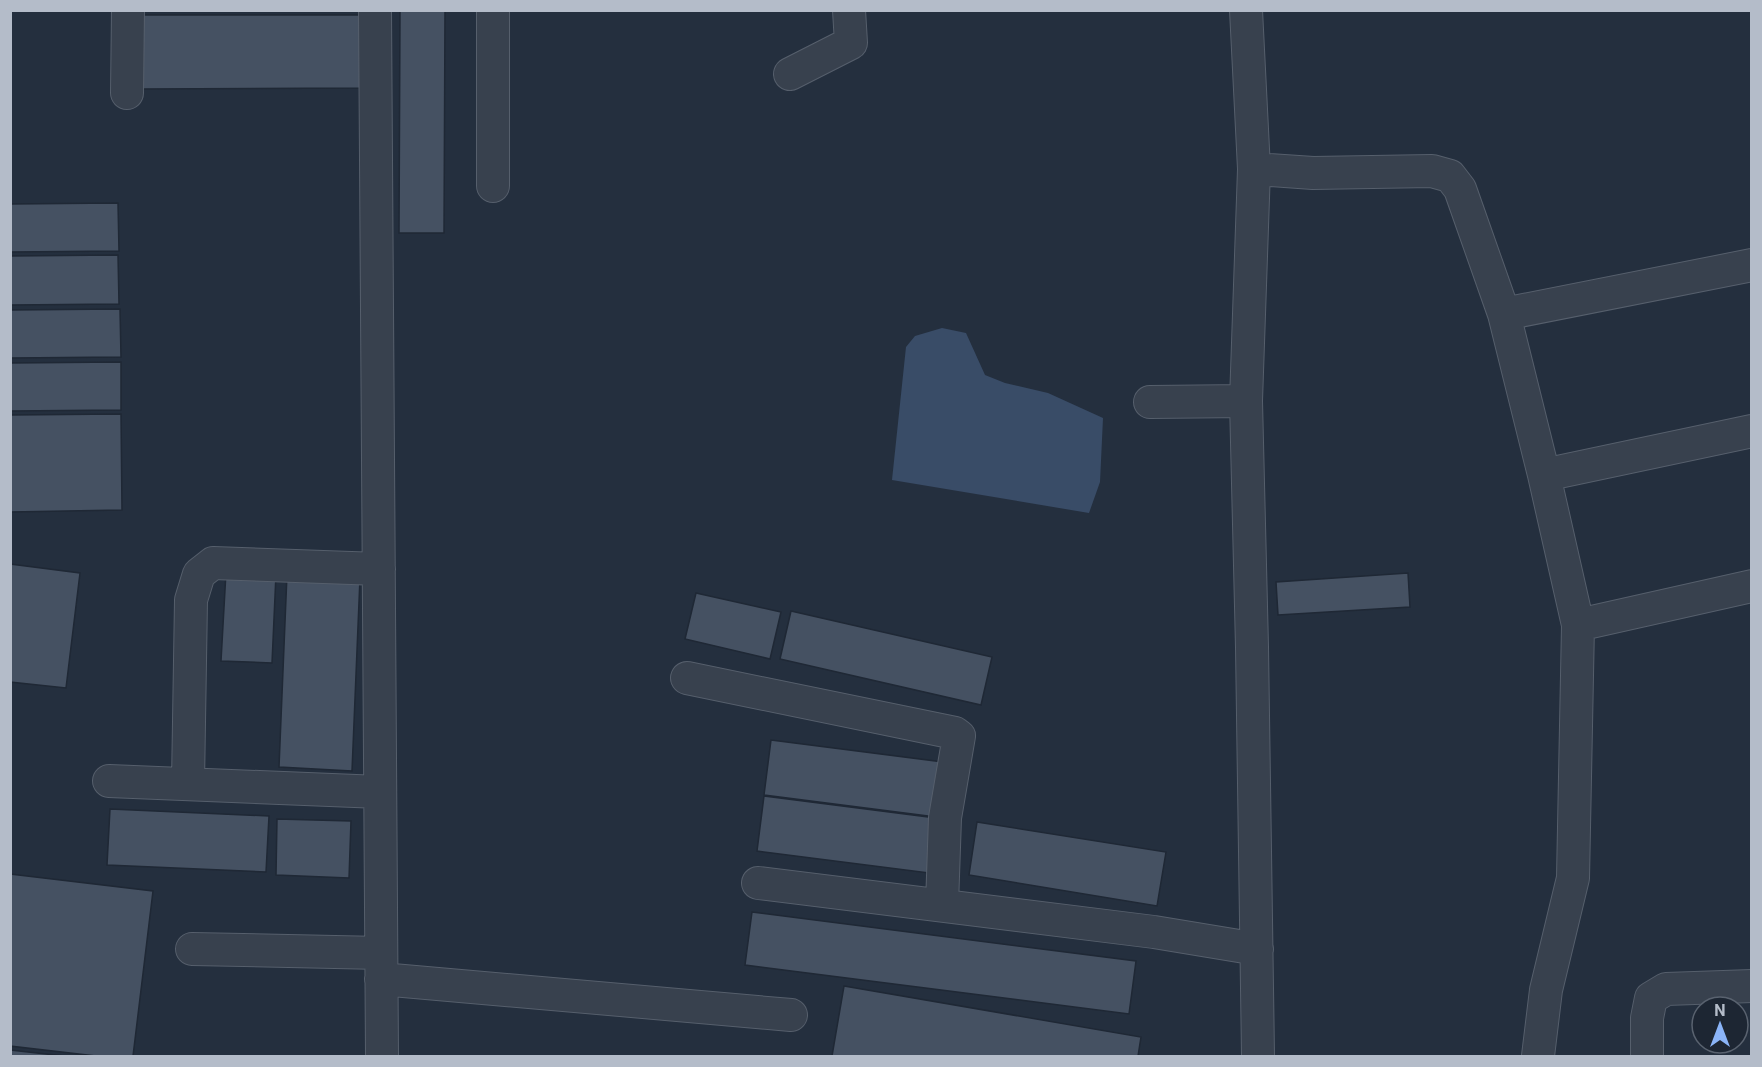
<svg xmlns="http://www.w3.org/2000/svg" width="1762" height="1067" font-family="Roboto,sans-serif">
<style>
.water{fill:#394c67}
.building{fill:#455162;stroke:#1f2835;stroke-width:1.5}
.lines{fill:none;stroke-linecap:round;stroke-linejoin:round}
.minor-casing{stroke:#565f6c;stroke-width:34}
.minor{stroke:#38414e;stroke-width:32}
</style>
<rect width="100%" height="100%" fill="#242f3e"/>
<path class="water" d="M 942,328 L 966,333 L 985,375 L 1005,383 L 1048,393 L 1103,418 L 1100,482 L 1089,513 L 892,480 L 906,347 L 915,336 Z"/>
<path class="building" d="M 400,10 L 445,10 L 444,233 L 399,233 Z
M 138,15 L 362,15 L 362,88 L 139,89 Z
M 118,203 L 119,251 L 10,252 L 10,204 Z
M 118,255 L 119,304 L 10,305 L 10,256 Z
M 120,309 L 121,357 L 10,358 L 10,310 Z
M 121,362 L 121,410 L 10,411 L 10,363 Z
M 121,414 L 122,510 L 10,512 L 10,415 Z
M 10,564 L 80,573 L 66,688 L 10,682 Z
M 226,572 L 276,574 L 272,663 L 221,661 Z
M 1408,573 L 1410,607 L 1278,615 L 1276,582 Z
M 287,574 L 360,578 L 352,771 L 279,767 Z
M 696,593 L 781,612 L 770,659 L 685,639 Z
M 791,611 L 992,657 L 981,705 L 780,659 Z
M 771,740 L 943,762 L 936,817 L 764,795 Z
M 764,796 L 936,818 L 929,873 L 757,851 Z
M 110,809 L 269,816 L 266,872 L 107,865 Z
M 277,819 L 351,821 L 349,878 L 276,875 Z
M 977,822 L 1166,852 L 1157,906 L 969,875 Z
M 10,874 L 153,891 L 133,1056 L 96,1056 L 10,1046 Z
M 752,912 L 1136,961 L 1129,1014 L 745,965 Z
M 844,986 L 1141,1037 L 1138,1056 L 832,1056 Z
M 10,1050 L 64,1056 L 10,1056 Z"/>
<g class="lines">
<g class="minor-casing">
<path id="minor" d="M 375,10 L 382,1056
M 493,10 L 493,186
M 1246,10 L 1254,169 L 1246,401 L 1252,647 L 1258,1056
M 790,74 L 851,43 L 849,10
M 127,93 L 128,10
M 1254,169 L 1313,173 L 1432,171 L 1450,176 L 1460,189 L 1504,314 L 1544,475 L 1578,625 L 1752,586
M 1504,314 L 1752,265
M 1150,402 L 1246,401
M 1544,475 L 1752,431
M 687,678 L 955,733 L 959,736 L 945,818 L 942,905
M 109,781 L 380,792
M 188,783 L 191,600 L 199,574 L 213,563 L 379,569
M 758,883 L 1154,932 L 1257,949
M 192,949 L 381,953
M 381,979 L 791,1015
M 1538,1056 L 1546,990 L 1573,878 L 1578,625
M 1647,1056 L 1647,1018 L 1651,998 L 1666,989 L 1752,986"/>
</g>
<use href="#minor" class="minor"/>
</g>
<rect width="1762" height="1067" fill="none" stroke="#b4bcc9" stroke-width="24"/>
<g transform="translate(1720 1025)"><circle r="28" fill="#1d2633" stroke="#59626f" stroke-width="1.5"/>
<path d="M0-4.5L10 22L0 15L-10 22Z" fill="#8ab4f8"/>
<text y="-9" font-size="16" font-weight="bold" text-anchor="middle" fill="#b4bcc9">N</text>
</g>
</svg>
